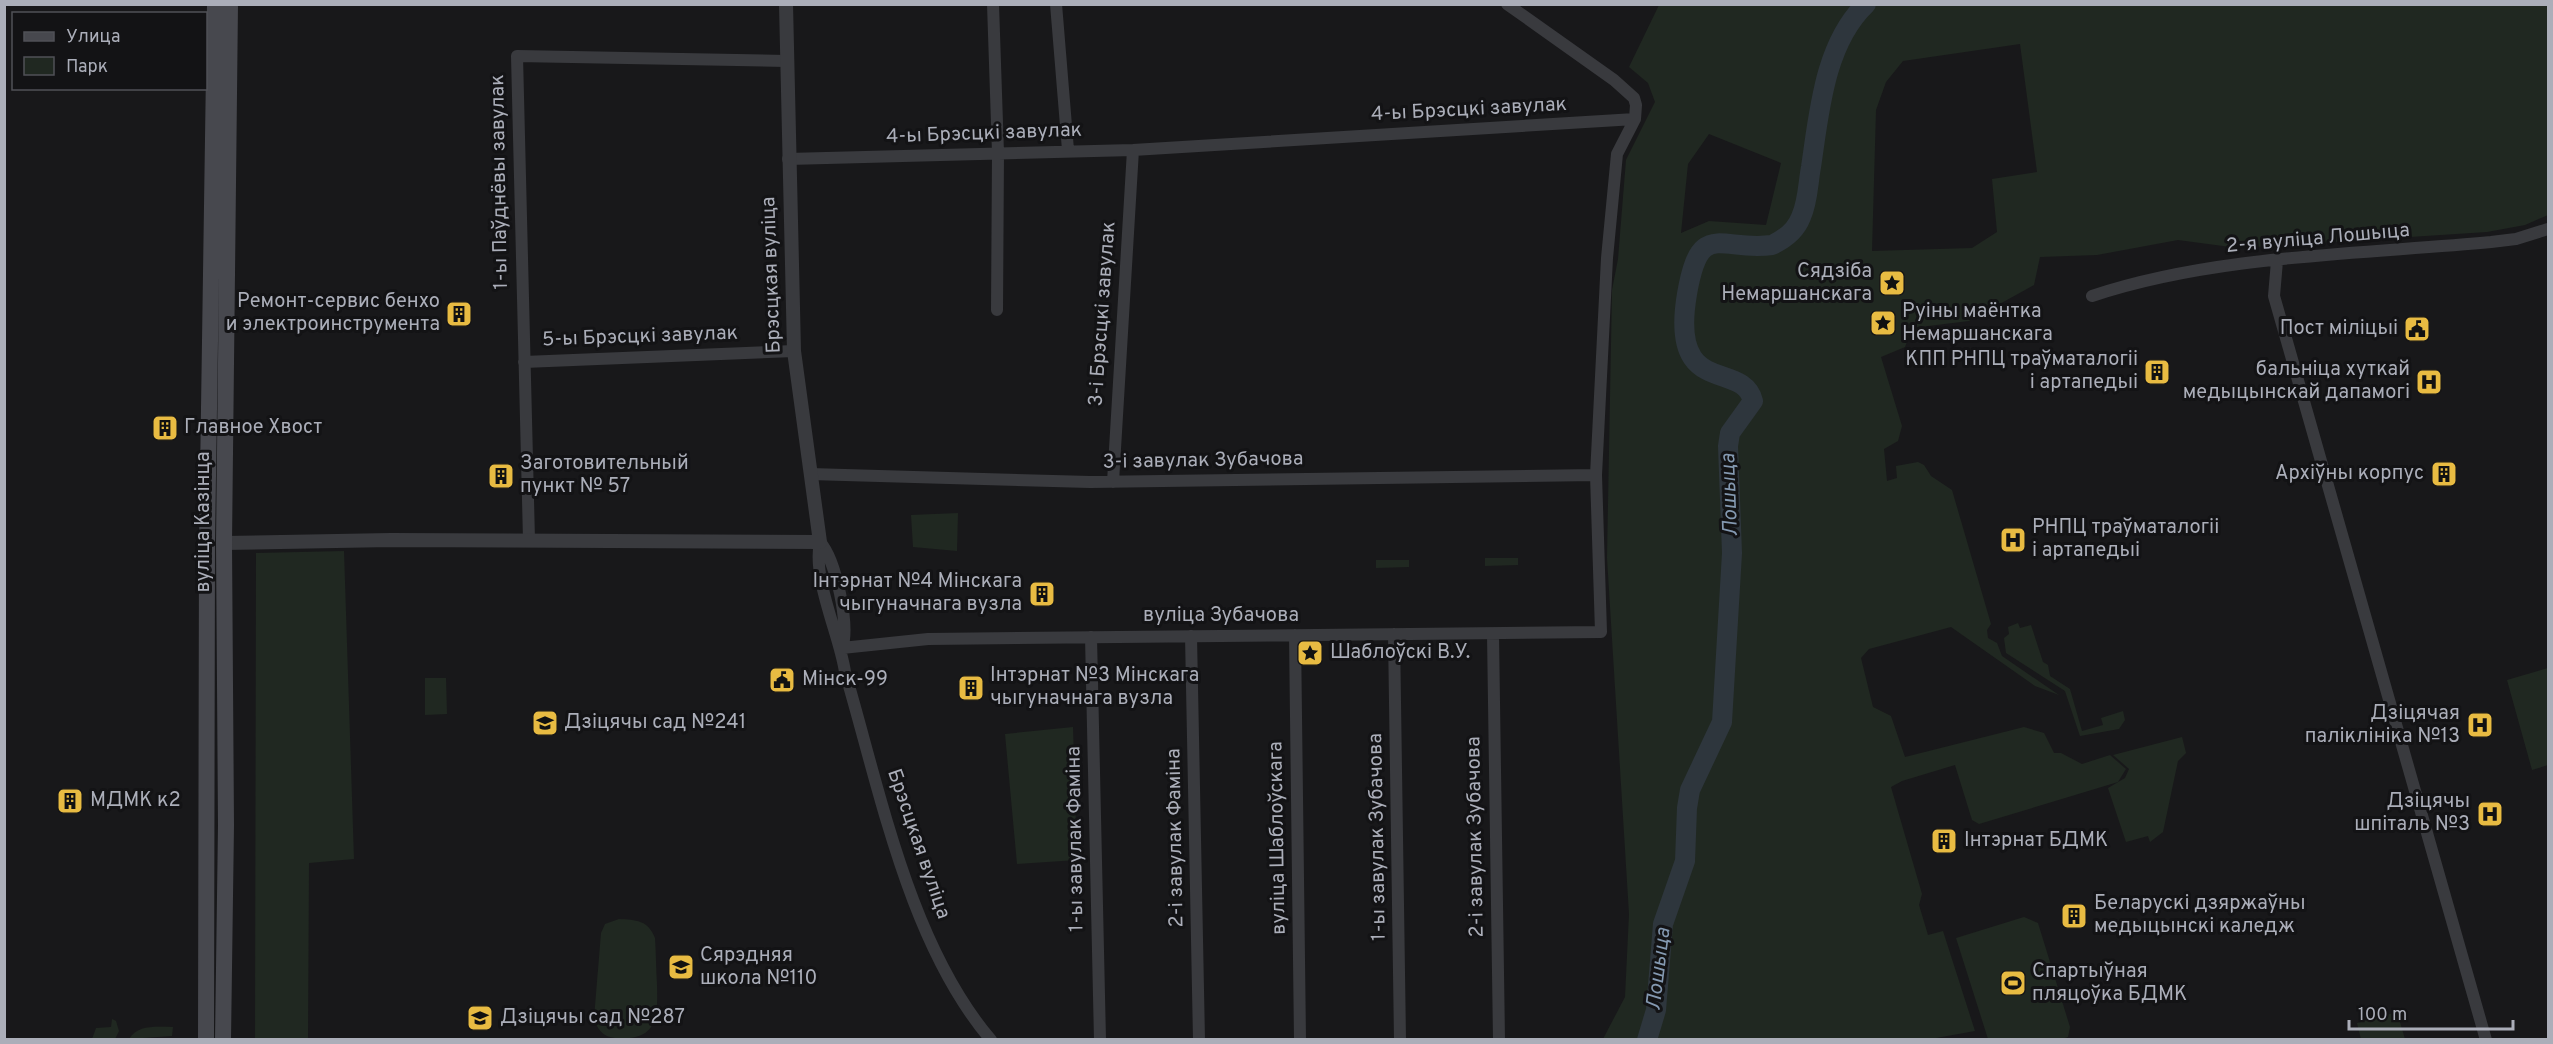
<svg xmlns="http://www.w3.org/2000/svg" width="2553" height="1044" font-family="Overpass,sans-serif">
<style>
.green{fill:#202821;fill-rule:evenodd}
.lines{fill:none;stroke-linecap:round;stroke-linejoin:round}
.river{stroke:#2e363d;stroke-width:20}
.minor{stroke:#393a3e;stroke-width:12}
.tertiary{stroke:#393a3e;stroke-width:14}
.secondary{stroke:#47484e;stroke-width:16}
.labels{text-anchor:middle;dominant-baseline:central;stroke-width:6;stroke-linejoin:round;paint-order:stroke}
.street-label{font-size:20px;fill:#abaeb9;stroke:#131315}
.poi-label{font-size:20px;fill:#abaeb9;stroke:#131315;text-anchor:start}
.water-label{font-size:21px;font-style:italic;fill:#8499b1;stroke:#131315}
</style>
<rect width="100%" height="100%" fill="#18181a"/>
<path class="green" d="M 1659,5 L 2548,5 L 2548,215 L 2525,225 L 2487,232 L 2238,248 L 2178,240 L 2097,255 L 2040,257 L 2034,285 L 1969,321 L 1912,328 L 1905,347 L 1881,357 L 1902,426 L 1898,441 L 1884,449 L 1887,481 L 1897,478 L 1896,466 L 1918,462 L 1924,465 L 1931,476 L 1952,490 L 1991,624 L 1987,630 L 1988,638 L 1997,643 L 2002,656 L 2059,695 L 2035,686 L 1951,627 L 1869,649 L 1861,658 L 1873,707 L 1891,716 L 1905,757 L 2024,727 L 2044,733 L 2054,753 L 2061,753 L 2082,764 L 2110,755 L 2126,769 L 2118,782 L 1979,824 L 1972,820 L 1955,765 L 1902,781 L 1891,787 L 1922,894 L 1919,905 L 1928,935 L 1943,931 L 1975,1031 L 1925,1040 L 1603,1039 L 1625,997 L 1629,914 L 1607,558 L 1612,290 L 1618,259 L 1626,160 L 1655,102 L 1648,83 L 1629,67 ZM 2020,44 L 2037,172 L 1992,179 L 1997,232 L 1972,248 L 1872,251 L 1876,110 L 1886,82 L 1903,61 ZM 1709,134 L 1781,163 L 1766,225 L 1709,221 L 1681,233 L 1688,164 Z
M 958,513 L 957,551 L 913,547 L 911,515 Z
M 344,551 L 354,859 L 309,863 L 308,1039 L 255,1039 L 256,553 Z
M 1485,558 L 1518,558 L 1518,565 L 1485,566 Z
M 1376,560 L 1409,560 L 1409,567 L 1376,568 Z
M 2018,623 L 2020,628 L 2031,625 L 2043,662 L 2048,665 L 2050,676 L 2070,689 L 2082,731 L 2103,725 L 2101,718 L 2123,711 L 2125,720 L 2119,729 L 2080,736 L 2065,691 L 2006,653 L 2004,638 L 2009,634 L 2008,627 Z
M 2548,668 L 2548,765 L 2532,770 L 2507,680 Z
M 425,678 L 446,678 L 447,714 L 425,715 Z
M 1073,727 L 1077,860 L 1017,864 L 1005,734 Z
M 2182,737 L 2186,753 L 2178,761 L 2163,832 L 2150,842 L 2148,836 L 2126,842 L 2108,788 L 2125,778 L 2129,769 L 2113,755 Z
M 2024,917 L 2038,923 L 2070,1027 L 2068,1037 L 2058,1040 L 1988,1039 L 1956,938 Z
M 619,919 C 636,920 648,920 655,938 C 656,953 656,969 657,985 C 658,1019 657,1041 615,1038 C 603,1037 597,1029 594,1018 L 601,933 L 605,924 Z
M 2397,1012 L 2405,1039 L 2361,1039 L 2357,1023 Z
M 112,1019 L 116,1021 L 119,1031 L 115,1039 L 92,1039 L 96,1028 L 111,1027 Z
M 173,1027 L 172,1036 L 129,1039 C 138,1024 157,1027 173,1027 Z"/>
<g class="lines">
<path class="river" d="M 1647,1040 L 1656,1010 L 1663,924 L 1685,861 L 1687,808 L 1690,790 L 1722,722 L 1732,553 L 1728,446 L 1730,433 L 1753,401 C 1743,359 1669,400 1687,294 C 1700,218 1720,252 1772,245 C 1785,239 1796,230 1801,217 C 1808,202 1808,183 1811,167 C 1819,114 1824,44 1866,4"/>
<path class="minor" d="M 993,4 L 998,153 L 997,310
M 1056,4 L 1068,150
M 1507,4 L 1614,80 L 1634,98 L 1636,105 L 1635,119
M 788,159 L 1133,150 L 1635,119 L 1617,154 L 1607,258 L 1596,475 L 1601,632 L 928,639 L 842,648
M 2277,261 L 2274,296 L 2486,1040
M 2092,296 C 2214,255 2363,254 2491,242 L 2516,239 L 2548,229
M 524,362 L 794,351
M 810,474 L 1090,482 L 1596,475
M 1113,482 L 1133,150
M 529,540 L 517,56 L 786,61
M 820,542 C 812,579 840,636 845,672 C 880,790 909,944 991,1040
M 820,542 C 836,560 850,626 842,648
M 1394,634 L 1400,1040
M 1493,634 L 1499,1040
M 1295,635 L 1300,1040
M 1191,636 L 1199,1040
M 1091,637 L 1100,1040"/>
<path class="tertiary" d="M 224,543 L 391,540 L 820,542 L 794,351 L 786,4"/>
<path class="secondary" d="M 206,1040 L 207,543 L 215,4
M 223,1040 L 226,825 L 224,543 L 230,4"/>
</g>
<defs>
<g id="sight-square" transform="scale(1.35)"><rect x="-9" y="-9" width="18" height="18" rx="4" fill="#e8bb42" stroke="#131315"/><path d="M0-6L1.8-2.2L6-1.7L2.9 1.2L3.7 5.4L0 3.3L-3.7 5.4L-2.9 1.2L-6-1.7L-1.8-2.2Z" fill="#111"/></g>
<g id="building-square" transform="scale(1.35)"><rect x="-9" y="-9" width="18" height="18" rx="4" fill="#e8bb42" stroke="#131315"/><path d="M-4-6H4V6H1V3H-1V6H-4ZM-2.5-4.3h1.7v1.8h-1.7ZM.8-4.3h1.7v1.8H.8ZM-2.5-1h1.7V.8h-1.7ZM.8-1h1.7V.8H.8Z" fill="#111"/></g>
<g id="civic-square" transform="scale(1.35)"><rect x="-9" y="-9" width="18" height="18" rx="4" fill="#e8bb42" stroke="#131315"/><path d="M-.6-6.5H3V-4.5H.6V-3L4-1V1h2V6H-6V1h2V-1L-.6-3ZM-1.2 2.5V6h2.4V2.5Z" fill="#111"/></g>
<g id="hospital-square" transform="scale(1.35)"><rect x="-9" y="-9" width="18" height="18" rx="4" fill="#e8bb42" stroke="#131315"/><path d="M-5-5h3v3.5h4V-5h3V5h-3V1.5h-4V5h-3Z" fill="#111"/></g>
<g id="school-square" transform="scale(1.35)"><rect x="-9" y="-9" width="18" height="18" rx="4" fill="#e8bb42" stroke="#131315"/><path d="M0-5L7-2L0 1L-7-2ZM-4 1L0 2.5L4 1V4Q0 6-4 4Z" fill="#111"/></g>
<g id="stadium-square" transform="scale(1.35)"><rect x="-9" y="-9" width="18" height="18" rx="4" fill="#e8bb42" stroke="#131315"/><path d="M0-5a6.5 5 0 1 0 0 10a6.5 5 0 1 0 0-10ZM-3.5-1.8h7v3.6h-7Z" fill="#111"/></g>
</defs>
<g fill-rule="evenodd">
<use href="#sight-square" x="1892" y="283"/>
<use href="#building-square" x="459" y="314"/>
<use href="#sight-square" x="1883" y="323"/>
<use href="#civic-square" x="2417" y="329"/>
<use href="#building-square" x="2157" y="372"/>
<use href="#hospital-square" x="2429" y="382"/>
<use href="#building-square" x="165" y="428"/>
<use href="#building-square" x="2444" y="474"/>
<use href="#building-square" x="501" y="476"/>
<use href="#hospital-square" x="2013" y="540"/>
<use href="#building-square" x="1042" y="594"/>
<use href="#sight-square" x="1310" y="653"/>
<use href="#civic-square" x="782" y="680"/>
<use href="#building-square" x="971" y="688"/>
<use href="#school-square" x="545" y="723"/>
<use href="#hospital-square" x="2480" y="725"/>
<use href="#building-square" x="70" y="801"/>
<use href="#hospital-square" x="2490" y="814"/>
<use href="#building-square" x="1944" y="841"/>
<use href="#building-square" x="2074" y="916"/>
<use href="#school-square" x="681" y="967"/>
<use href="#stadium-square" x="2013" y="983"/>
<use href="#school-square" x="480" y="1018"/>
</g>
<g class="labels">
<g class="street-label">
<text transform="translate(1469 110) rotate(-3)">4-ы Брэсцкі завулак</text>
<text transform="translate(984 134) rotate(-2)">4-ы Брэсцкі завулак</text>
<text transform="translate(500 182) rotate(-91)">1-ы Паўднёвы завулак</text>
<text transform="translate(2318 239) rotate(-5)">2-я вуліца Лошыца</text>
<text transform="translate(772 275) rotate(-92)">Брэсцкая вуліца</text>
<text transform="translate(1103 314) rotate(-86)">3-і Брэсцкі завулак</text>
<text transform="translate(640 337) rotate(-2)">5-ы Брэсцкі завулак</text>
<text transform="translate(1203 461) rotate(-1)">3-і завулак Зубачова</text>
<text transform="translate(204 522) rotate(-90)">вуліца Казінца</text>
<text x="1221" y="616">вуліца Зубачова</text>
<text transform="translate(1378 837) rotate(-91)">1-ы завулак Зубачова</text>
<text transform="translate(1476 837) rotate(-91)">2-і завулак Зубачова</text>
<text transform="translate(1176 838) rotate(-91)">2-і завулак Фаміна</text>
<text transform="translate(1278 838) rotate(-91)">вуліца Шаблоўскага</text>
<text transform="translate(1076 839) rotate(-91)">1-ы завулак Фаміна</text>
<text transform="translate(918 844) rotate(71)">Брэсцкая вуліца</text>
</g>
<g class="poi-label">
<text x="1872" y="272" text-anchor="end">Сядзіба<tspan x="1872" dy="23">Немаршанскага</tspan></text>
<text x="440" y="302" text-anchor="end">Ремонт-сервис бенхо<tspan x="440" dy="23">и электроинструмента</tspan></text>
<text x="1902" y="312">Руіны маёнтка<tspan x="1902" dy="23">Немаршанскага</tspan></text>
<text x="2398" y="329" text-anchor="end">Пост міліцыі</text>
<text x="2138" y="360" text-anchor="end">КПП РНПЦ траўматалогіі<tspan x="2138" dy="23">і артапедыі</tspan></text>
<text x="2410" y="370" text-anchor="end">бальніца хуткай<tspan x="2410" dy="23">медыцынскай дапамогі</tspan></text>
<text x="184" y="428">Главное Хвост</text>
<text x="520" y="464">Заготовительный<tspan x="520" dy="23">пункт № 57</tspan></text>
<text x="2424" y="474" text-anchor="end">Архіўны корпус</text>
<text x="2032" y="528">РНПЦ траўматалогіі<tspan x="2032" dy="23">і артапедыі</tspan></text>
<text x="1022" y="582" text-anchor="end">Інтэрнат №4 Мінскага<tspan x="1022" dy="23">чыгуначнага вузла</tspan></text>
<text x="1330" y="653">Шаблоўскі В.У.</text>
<text x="990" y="676">Інтэрнат №3 Мінскага<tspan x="990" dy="23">чыгуначнага вузла</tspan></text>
<text x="802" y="680">Мінск-99</text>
<text x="2460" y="714" text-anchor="end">Дзіцячая<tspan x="2460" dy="23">паліклініка №13</tspan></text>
<text x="564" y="723">Дзіцячы сад №241</text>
<text x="90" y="801">МДМК к2</text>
<text x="2470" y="802" text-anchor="end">Дзіцячы<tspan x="2470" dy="23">шпіталь №3</tspan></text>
<text x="1964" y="841">Інтэрнат БДМК</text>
<text x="2094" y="904">Беларускі дзяржаўны<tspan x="2094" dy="23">медыцынскі каледж</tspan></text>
<text x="700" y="956">Сярэдняя<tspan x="700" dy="23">школа №110</tspan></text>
<text x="2032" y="972">Спартыўная<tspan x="2032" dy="23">пляцоўка БДМК</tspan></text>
<text x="500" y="1018">Дзіцячы сад №287</text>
</g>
<g class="water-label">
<text transform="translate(1730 495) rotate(-92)">Лошыца</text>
<text transform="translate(1659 969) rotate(-83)">Лошыца</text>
</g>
</g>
<rect width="2553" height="1044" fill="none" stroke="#abaeb9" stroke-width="12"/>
<rect x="12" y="12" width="195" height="78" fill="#131315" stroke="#505157" stroke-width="1.5"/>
<rect x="24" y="32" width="30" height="9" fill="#47484e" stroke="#505157" stroke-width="1.5"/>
<text x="66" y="42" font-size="18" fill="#abaeb9">Улица</text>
<rect x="24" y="57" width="30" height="18" fill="#202821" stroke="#505157" stroke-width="1.5"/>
<text x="66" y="72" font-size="18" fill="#abaeb9">Парк</text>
<path d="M2349 1020v9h164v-9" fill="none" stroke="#abaeb9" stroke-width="3"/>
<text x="2358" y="1020" font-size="18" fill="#abaeb9" stroke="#131315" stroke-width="4.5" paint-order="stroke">100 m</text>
</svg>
